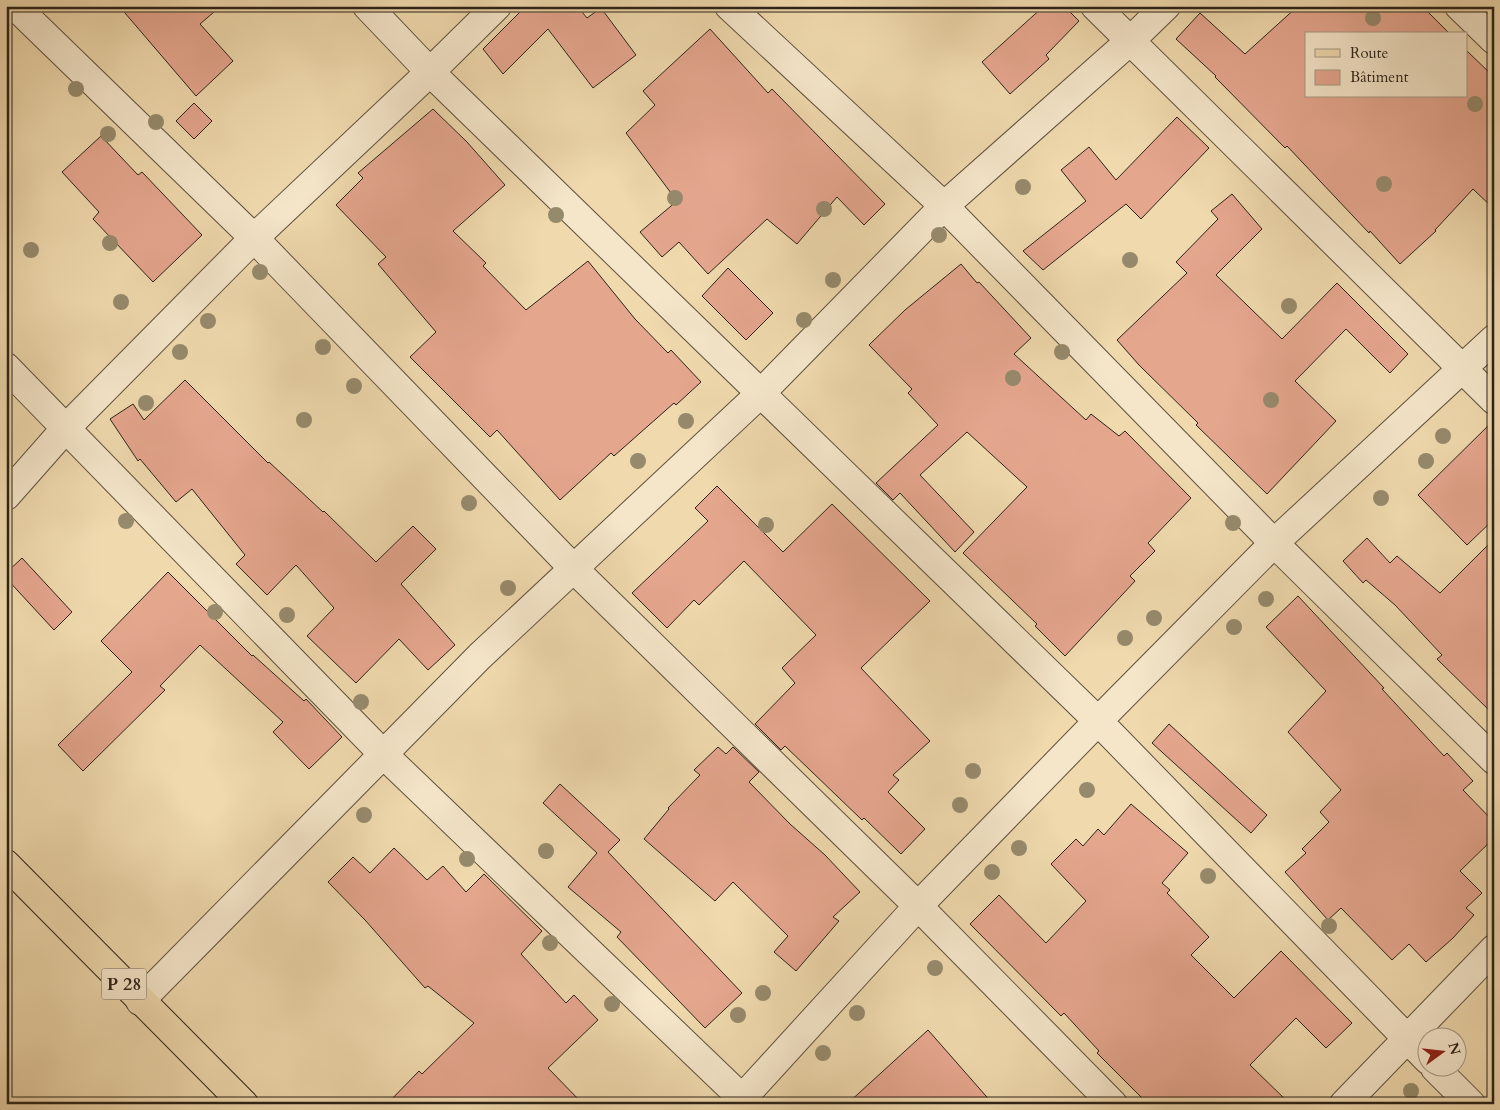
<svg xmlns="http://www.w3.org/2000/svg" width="1500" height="1110" font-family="Cardo,serif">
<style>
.building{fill:#e5a68e;stroke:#2c2319}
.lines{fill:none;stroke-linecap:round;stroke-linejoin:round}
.minor-casing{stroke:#5d503e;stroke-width:30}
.major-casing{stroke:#2c2319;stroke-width:30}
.minor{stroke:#f5e6ca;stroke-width:28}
.major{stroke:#efd9ad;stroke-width:28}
.tree{fill:#968a6c}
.labels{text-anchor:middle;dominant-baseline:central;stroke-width:4.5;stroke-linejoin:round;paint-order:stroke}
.shield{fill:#f5e6ca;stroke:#685e4e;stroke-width:1}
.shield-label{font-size:18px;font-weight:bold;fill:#2c2319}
</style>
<rect width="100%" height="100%" fill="#efd9ad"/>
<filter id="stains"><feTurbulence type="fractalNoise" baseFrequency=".004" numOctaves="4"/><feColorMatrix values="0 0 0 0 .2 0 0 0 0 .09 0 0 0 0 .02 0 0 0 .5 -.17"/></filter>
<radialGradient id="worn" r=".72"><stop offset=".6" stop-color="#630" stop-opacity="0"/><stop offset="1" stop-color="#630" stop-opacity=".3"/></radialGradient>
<path class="building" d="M 119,6 L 221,6 L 200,24 L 233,61 L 196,96 Z
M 526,6 L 577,6 L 587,18 L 601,8 L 636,55 L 593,88 L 548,29 L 503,74 L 483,49 Z
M 1044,6 L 1064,6 L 1079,21 L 1046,55 L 1049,59 L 1010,94 L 982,62 Z
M 1298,6 L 1422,6 L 1450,34 L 1306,34 L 1306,96 L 1466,96 L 1466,50 L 1494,77 L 1494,209 L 1473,189 L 1435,230 L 1436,231 L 1400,264 L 1370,231 L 1369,233 L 1287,146 L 1285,148 L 1215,77 L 1216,76 L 1176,39 L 1200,13 L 1245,54 Z
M 710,29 L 768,93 L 772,89 L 885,204 L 864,225 L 837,197 L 797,244 L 767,219 L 708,274 L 679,242 L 662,257 L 640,232 L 677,201 L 626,133 L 655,105 L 643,91 Z
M 194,103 L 212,121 L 194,139 L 176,121 Z
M 433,109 L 467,142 L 505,185 L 453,231 L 486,263 L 483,266 L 526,310 L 588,261 L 635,319 L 668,353 L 671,350 L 701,382 L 676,405 L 674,403 L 614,456 L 611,453 L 560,500 L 497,430 L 490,437 L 410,357 L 436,332 L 378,264 L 386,257 L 336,205 L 363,178 L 358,173 Z
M 1177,117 L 1209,148 L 1141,219 L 1126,204 L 1043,270 L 1023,251 L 1086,201 L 1061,170 L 1089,147 L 1116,180 Z
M 101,136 L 138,175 L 142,172 L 202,235 L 153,282 L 93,219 L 99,212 L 62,172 Z
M 1232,194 L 1262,229 L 1216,275 L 1282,339 L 1337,283 L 1408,354 L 1390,373 L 1346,329 L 1295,381 L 1336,421 L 1267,494 L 1196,425 L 1198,423 L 1139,365 L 1117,340 L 1187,273 L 1176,262 L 1218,219 L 1211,211 Z
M 961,264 L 977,283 L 979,282 L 1031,338 L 1014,354 L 1086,420 L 1091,414 L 1119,436 L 1125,431 L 1191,498 L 1148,543 L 1155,551 L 1130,576 L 1135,581 L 1065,656 L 1035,626 L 1037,624 L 963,553 L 1027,487 L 967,432 L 920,475 L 974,532 L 955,552 L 900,493 L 893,500 L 876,483 L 938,425 L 908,393 L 912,389 L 869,345 L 905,310 Z
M 728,268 L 773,313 L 746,340 L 702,296 Z
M 185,380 L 268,463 L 269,462 L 323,512 L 324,511 L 376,562 L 413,526 L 436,549 L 401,584 L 455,645 L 428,670 L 399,639 L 356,683 L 307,636 L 334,608 L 296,565 L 267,595 L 236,564 L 245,555 L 192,489 L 176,502 L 140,459 L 138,461 L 110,419 L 133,404 L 144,420 Z
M 1494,420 L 1494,519 L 1467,545 L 1418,495 Z
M 717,486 L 783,552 L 832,504 L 930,601 L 861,668 L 930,741 L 893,775 L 899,780 L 888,792 L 925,829 L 901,854 L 864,818 L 862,820 L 785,746 L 781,750 L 755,724 L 795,683 L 782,668 L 816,635 L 744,561 L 699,605 L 694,600 L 667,628 L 632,593 L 708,521 L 695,508 Z
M 1367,538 L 1390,563 L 1397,556 L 1440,593 L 1494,539 L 1494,715 L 1437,659 L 1442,655 L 1395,605 L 1366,580 L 1363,583 L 1343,561 Z
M 22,558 L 72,612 L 54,630 L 6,578 L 6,573 Z
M 168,572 L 252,656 L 253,655 L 304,701 L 306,699 L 342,737 L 309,769 L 273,732 L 283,722 L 200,645 L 160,686 L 165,690 L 83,771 L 58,745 L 132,672 L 101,641 Z
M 1298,596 L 1384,688 L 1382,689 L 1444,756 L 1447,753 L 1473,781 L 1463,790 L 1494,822 L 1494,838 L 1460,871 L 1482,893 L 1466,908 L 1474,915 L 1453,938 L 1426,962 L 1409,944 L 1392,960 L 1341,908 L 1328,920 L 1285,872 L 1306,853 L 1302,849 L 1329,822 L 1320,812 L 1341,790 L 1288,732 L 1326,691 L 1266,627 Z
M 1169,724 L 1267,815 L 1251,833 L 1152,743 Z
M 718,747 L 726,754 L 733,747 L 759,772 L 749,782 L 790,824 L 825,855 L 860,892 L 833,917 L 839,921 L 796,971 L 774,952 L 788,936 L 733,882 L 715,901 L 644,839 L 669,809 L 668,808 L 700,775 L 694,770 Z
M 560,784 L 620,840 L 608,852 L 742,993 L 705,1028 L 617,937 L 621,932 L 568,887 L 597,853 L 543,803 Z
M 1131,804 L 1188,853 L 1162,883 L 1170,890 L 1167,893 L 1209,937 L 1191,955 L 1234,998 L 1281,951 L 1352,1023 L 1326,1048 L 1296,1018 L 1250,1065 L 1290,1104 L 1148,1104 L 1097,1053 L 1099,1051 L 1064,1013 L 1061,1016 L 970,924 L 999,895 L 1046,943 L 1086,901 L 1051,864 L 1076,839 L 1083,846 L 1098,829 L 1104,835 Z
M 394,848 L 427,880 L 443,866 L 466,892 L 484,874 L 542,931 L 521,954 L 566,1003 L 574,995 L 598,1020 L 548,1068 L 583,1104 L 387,1104 L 419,1071 L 422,1074 L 474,1023 L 428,986 L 425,988 L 365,920 L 328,882 L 353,857 L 370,873 Z
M 928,1030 L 993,1104 L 847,1104 Z"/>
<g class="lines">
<g class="minor-casing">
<path id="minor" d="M 15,6 L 254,238 L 574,569 L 918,906 L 1113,1104
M 367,6 L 430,72 L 1098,721 L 1428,1060
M 729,6 L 944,206 L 1274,543 L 1494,760
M 1095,6 L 1494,400
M 1459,6 L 1494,40
M 6,367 L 384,755 L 748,1104
M 6,496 L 66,428 L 254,238 L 430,72 L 497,6
M 140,1001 L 480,656 L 760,394 L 944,206 L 1130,41 L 1166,6
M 1435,1068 L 1471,1104
M 737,1104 L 918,906 L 1098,721 L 1274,543 L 1494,339
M 1344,1104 L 1494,949"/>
</g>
<g class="major-casing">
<path id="major" d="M 6,864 L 244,1104"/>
</g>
<use href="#minor" class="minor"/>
<use href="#major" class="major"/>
</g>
<g class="tree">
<circle cx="1373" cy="18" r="8"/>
<circle cx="76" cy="89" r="8"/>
<circle cx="1475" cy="104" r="8"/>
<circle cx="156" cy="122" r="8"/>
<circle cx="108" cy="134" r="8"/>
<circle cx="1384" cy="184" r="8"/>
<circle cx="1023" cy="187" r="8"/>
<circle cx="675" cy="198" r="8"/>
<circle cx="824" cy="209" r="8"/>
<circle cx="556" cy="215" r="8"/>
<circle cx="939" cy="235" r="8"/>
<circle cx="110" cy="243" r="8"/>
<circle cx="31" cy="250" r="8"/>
<circle cx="1130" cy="260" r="8"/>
<circle cx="260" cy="272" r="8"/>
<circle cx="833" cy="280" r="8"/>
<circle cx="121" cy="302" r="8"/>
<circle cx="1289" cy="306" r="8"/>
<circle cx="804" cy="320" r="8"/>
<circle cx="208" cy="321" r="8"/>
<circle cx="323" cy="347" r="8"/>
<circle cx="180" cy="352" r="8"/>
<circle cx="1062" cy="352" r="8"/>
<circle cx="1013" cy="378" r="8"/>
<circle cx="354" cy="386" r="8"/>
<circle cx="1271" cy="400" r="8"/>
<circle cx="146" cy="403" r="8"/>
<circle cx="304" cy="420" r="8"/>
<circle cx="686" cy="421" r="8"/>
<circle cx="1443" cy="436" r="8"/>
<circle cx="638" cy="461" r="8"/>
<circle cx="1426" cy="461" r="8"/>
<circle cx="1381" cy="498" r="8"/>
<circle cx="469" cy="503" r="8"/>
<circle cx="126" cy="521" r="8"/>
<circle cx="1233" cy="523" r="8"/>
<circle cx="766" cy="525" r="8"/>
<circle cx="508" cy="588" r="8"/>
<circle cx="1266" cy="599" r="8"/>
<circle cx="215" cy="612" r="8"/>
<circle cx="287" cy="615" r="8"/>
<circle cx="1154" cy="618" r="8"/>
<circle cx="1234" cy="627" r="8"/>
<circle cx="1125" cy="638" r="8"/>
<circle cx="361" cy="702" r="8"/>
<circle cx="973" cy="771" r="8"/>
<circle cx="1087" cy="790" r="8"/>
<circle cx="960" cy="805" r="8"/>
<circle cx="364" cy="815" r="8"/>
<circle cx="1019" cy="848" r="8"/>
<circle cx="546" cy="851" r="8"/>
<circle cx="467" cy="859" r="8"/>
<circle cx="992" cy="872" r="8"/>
<circle cx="1208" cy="876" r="8"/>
<circle cx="1329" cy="926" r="8"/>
<circle cx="550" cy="943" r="8"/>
<circle cx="935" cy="968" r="8"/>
<circle cx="763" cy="993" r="8"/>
<circle cx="612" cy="1004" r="8"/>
<circle cx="857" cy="1013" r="8"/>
<circle cx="738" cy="1015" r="8"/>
<circle cx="823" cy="1053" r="8"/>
<circle cx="1411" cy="1091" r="8"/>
</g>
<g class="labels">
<rect class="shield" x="101.5" y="968.5" width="45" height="31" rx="4"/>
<g class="shield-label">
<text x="124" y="984">P 28</text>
</g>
</g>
<rect width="1500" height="1110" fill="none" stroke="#efd9ad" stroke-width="25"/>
<rect x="8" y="8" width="1485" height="1095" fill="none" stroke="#2c2319" stroke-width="2.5"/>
<rect x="12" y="12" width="1475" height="1085" fill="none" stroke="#2c2319"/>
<rect x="1305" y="32" width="162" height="65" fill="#f5e6ca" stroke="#a59883"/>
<rect x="1315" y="49" width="25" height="8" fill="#efd9ad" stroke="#a59883"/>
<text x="1350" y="58" font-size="15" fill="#2c2319">Route</text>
<rect x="1315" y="70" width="25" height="15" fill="#e5a68e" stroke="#a59883"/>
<text x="1350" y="82" font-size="15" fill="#2c2319">Bâtiment</text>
<g transform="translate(1442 1052) rotate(75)"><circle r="24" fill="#f5e6ca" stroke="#a59883"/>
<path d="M0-4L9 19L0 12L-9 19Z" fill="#8f2418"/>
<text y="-8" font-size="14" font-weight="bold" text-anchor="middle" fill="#2c2319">N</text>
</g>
<rect width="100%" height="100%" filter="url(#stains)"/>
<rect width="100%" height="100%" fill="url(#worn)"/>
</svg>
